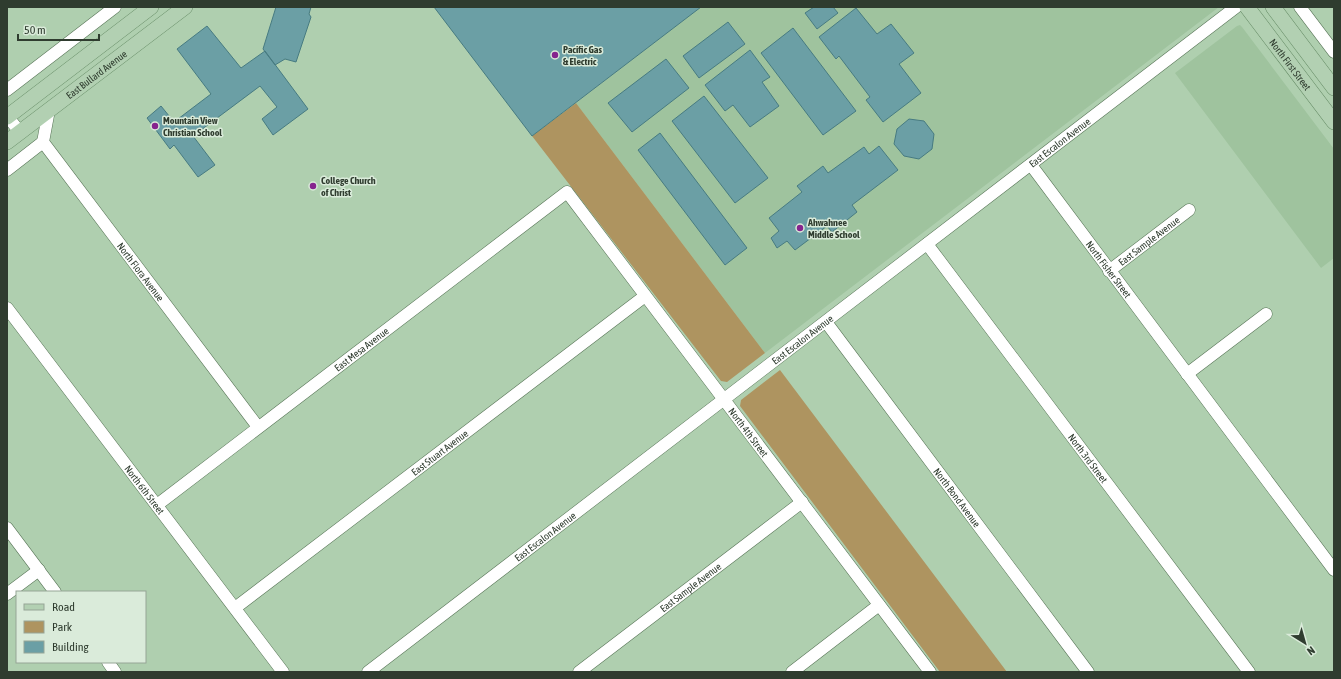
<svg xmlns="http://www.w3.org/2000/svg" width="1341" height="679" font-family="'Asap Condensed',sans-serif">
<style>
.built{fill:#9fc39e}
.green{fill:#ae9460}
.building{fill:#6b9fa5;stroke:#477b81}
.lines{fill:none;stroke-linecap:round;stroke-linejoin:round}
.minor-casing{stroke:#597658;stroke-width:13}
.major-casing{stroke:#628862;stroke-width:16}
.minor{stroke:#fff;stroke-width:12}
.major{stroke:#b2d0b2;stroke-width:15}
.poi-dot{fill:#86248e;stroke:#daebda;stroke-width:1.5}
.labels{text-anchor:middle;dominant-baseline:central;stroke-width:3;stroke-linejoin:round;paint-order:stroke}
.poi-label{font-size:10px;font-weight:bold;fill:#2f3c2f;stroke:#daebda;text-anchor:start}
.street-label{font-size:10px;fill:#2f3c2f;stroke:#daebda}
</style>
<rect width="100%" height="100%" fill="#afcfaf"/>
<path class="built" d="M 701,7 L 1219,7 L 765,353 L 576,103 Z
M 1240,25 L 1242,27 L 1334,149 L 1334,258 L 1321,268 L 1175,73 L 1237,26 Z"/>
<path class="green" d="M 576,103 L 765,353 L 727,382 L 721,381 L 532,136 Z
M 780,370 L 1007,672 L 940,672 L 740,406 L 741,400 Z"/>
<path class="building" d="M 276,7 L 311,7 L 309,14 L 311,17 L 296,62 L 285,59 L 275,65 L 263,49 Z
M 434,7 L 701,7 L 532,136 Z
M 814,7 L 833,7 L 838,13 L 817,29 L 805,13 Z
M 856,8 L 877,34 L 891,24 L 914,53 L 899,64 L 921,93 L 883,122 L 866,100 L 870,97 L 839,56 L 836,59 L 819,37 Z
M 728,22 L 745,44 L 699,78 L 683,56 Z
M 207,26 L 241,68 L 265,51 L 308,109 L 273,135 L 262,119 L 277,107 L 260,86 L 193,136 L 215,165 L 198,177 L 174,145 L 170,149 L 147,118 L 161,106 L 174,122 L 211,94 L 177,49 Z
M 793,28 L 856,111 L 823,135 L 761,53 Z
M 750,50 L 770,77 L 762,82 L 779,106 L 750,127 L 733,105 L 725,111 L 705,85 Z
M 666,59 L 689,88 L 632,132 L 608,103 Z
M 704,96 L 768,178 L 735,203 L 672,121 Z
M 909,119 L 924,121 L 934,134 L 932,149 L 919,159 L 904,156 L 894,144 L 897,129 Z
M 660,133 L 747,248 L 725,265 L 638,150 Z
M 879,146 L 898,170 L 852,205 L 857,212 L 832,232 L 827,226 L 795,250 L 787,241 L 777,248 L 771,238 L 779,231 L 769,218 L 802,192 L 797,186 L 823,166 L 828,173 L 864,147 L 869,154 Z"/>
<g class="lines">
<g class="minor-casing">
<g id="minor">
<path d="M 1300,7 L 1334,52"/>
<path d="M 7,90 L 115,7"/>
<path id="s1" d="M 49,110 L 43,142 L 258,427"/>
<path d="M 7,116 L 20,132"/>
<path id="s2" d="M 1031,165 L 1334,570"/>
<path d="M 7,170 L 43,142"/>
<path id="s3" d="M 927,244 L 1249,672"/>
<path id="s4" d="M 1109,271 L 1189,210"/>
<path id="s5" d="M 7,308 L 283,672"/>
<path id="s6" d="M 826,322 L 1088,672"/>
<path d="M 1187,374 L 1266,314"/>
<path id="s7" d="M 157,505 L 567,192 L 930,672"/>
<path d="M 7,528 L 55,592"/>
<path d="M 7,594 L 39,570"/>
<path id="s8" d="M 235,608 L 645,296"/>
<path d="M 108,662 L 115,672"/>
<path id="s9" d="M 368,672 L 1236,7"/>
<path id="s10" d="M 579,672 L 802,502"/>
<path d="M 792,672 L 879,605"/>
</g>
</g>
<g class="major-casing">
<g id="major">
<path id="s11" d="M 1247,7 L 1334,122"/>
<path d="M 1273,7 L 1334,88"/>
<path d="M 7,117 L 151,7"/>
<path id="s12" d="M 7,142 L 185,7"/>
</g>
</g>
<use href="#minor" class="minor"/>
<use href="#major" class="major"/>
</g>
<g class="poi-dot">
<circle cx="555" cy="55" r="4"/>
<circle cx="155" cy="126" r="4"/>
<circle cx="313" cy="186" r="4"/>
<circle cx="800" cy="228" r="4"/>
</g>
<g class="labels">
<g class="poi-label">
<text x="563" y="49">Pacific Gas<tspan x="563" dy="12">&amp; Electric</tspan></text>
<text x="163" y="120">Mountain View<tspan x="163" dy="12">Christian School</tspan></text>
<text x="321" y="180">College Church<tspan x="321" dy="12">of Christ</tspan></text>
<text x="808" y="222">Ahwahnee<tspan x="808" dy="12">Middle School</tspan></text>
</g>
<g class="street-label">
<text stroke="none"><textPath href="#s11" startOffset="72">North First Street</textPath></text>
<text stroke="none"><textPath href="#s12" startOffset="112">East Bullard Avenue</textPath></text>
<text stroke="none"><textPath href="#s9" startOffset="871">East Escalon Avenue</textPath></text>
<text stroke="none"><textPath href="#s4" startOffset="50">East Sample Avenue</textPath></text>
<text stroke="none"><textPath href="#s2" startOffset="130">North Fisher Street</textPath></text>
<text stroke="none"><textPath href="#s1" startOffset="195">North Flora Avenue</textPath></text>
<text stroke="none"><textPath href="#s9" startOffset="547">East Escalon Avenue</textPath></text>
<text stroke="none"><textPath href="#s7" startOffset="257">East Mesa Avenue</textPath></text>
<text stroke="none"><textPath href="#s7" startOffset="817">North 4th Street</textPath></text>
<text stroke="none"><textPath href="#s8" startOffset="257">East Stuart Avenue</textPath></text>
<text stroke="none"><textPath href="#s3" startOffset="268">North 3rd Street</textPath></text>
<text stroke="none"><textPath href="#s5" startOffset="228">North 6th Street</textPath></text>
<text stroke="none"><textPath href="#s6" startOffset="219">North Bond Avenue</textPath></text>
<text stroke="none"><textPath href="#s9" startOffset="223">East Escalon Avenue</textPath></text>
<text stroke="none"><textPath href="#s10" startOffset="140">East Sample Avenue</textPath></text>
</g>
</g>
<rect width="1341" height="679" fill="none" stroke="#2f3c2f" stroke-width="16"/>
<rect x="16" y="591" width="130" height="72" fill="#daebda" stroke="#96a596"/>
<rect x="24" y="604" width="20" height="6" fill="#b2d0b2" stroke="#96a596"/>
<text x="52" y="611" font-size="12" fill="#2f3c2f">Road</text>
<rect x="24" y="621" width="20" height="12" fill="#ae9460" stroke="#96a596"/>
<text x="52" y="631" font-size="12" fill="#2f3c2f">Park</text>
<rect x="24" y="641" width="20" height="12" fill="#6b9fa5" stroke="#96a596"/>
<text x="52" y="651" font-size="12" fill="#2f3c2f">Building</text>
<g transform="translate(1305 643) rotate(143)" stroke="#daebda" stroke-width="3" paint-order="stroke">
<path d="M0-3L7 15L0 10L-7 15Z" fill="#2f3c2f"/>
<text y="-6" font-size="11" font-weight="bold" text-anchor="middle" fill="#2f3c2f">N</text>
</g>
<path d="M18 34v6h81v-6" fill="none" stroke="#2f3c2f" stroke-width="2"/>
<text x="24" y="34" font-size="12" fill="#2f3c2f" stroke="#daebda" stroke-width="3" paint-order="stroke">50 m</text>
</svg>
